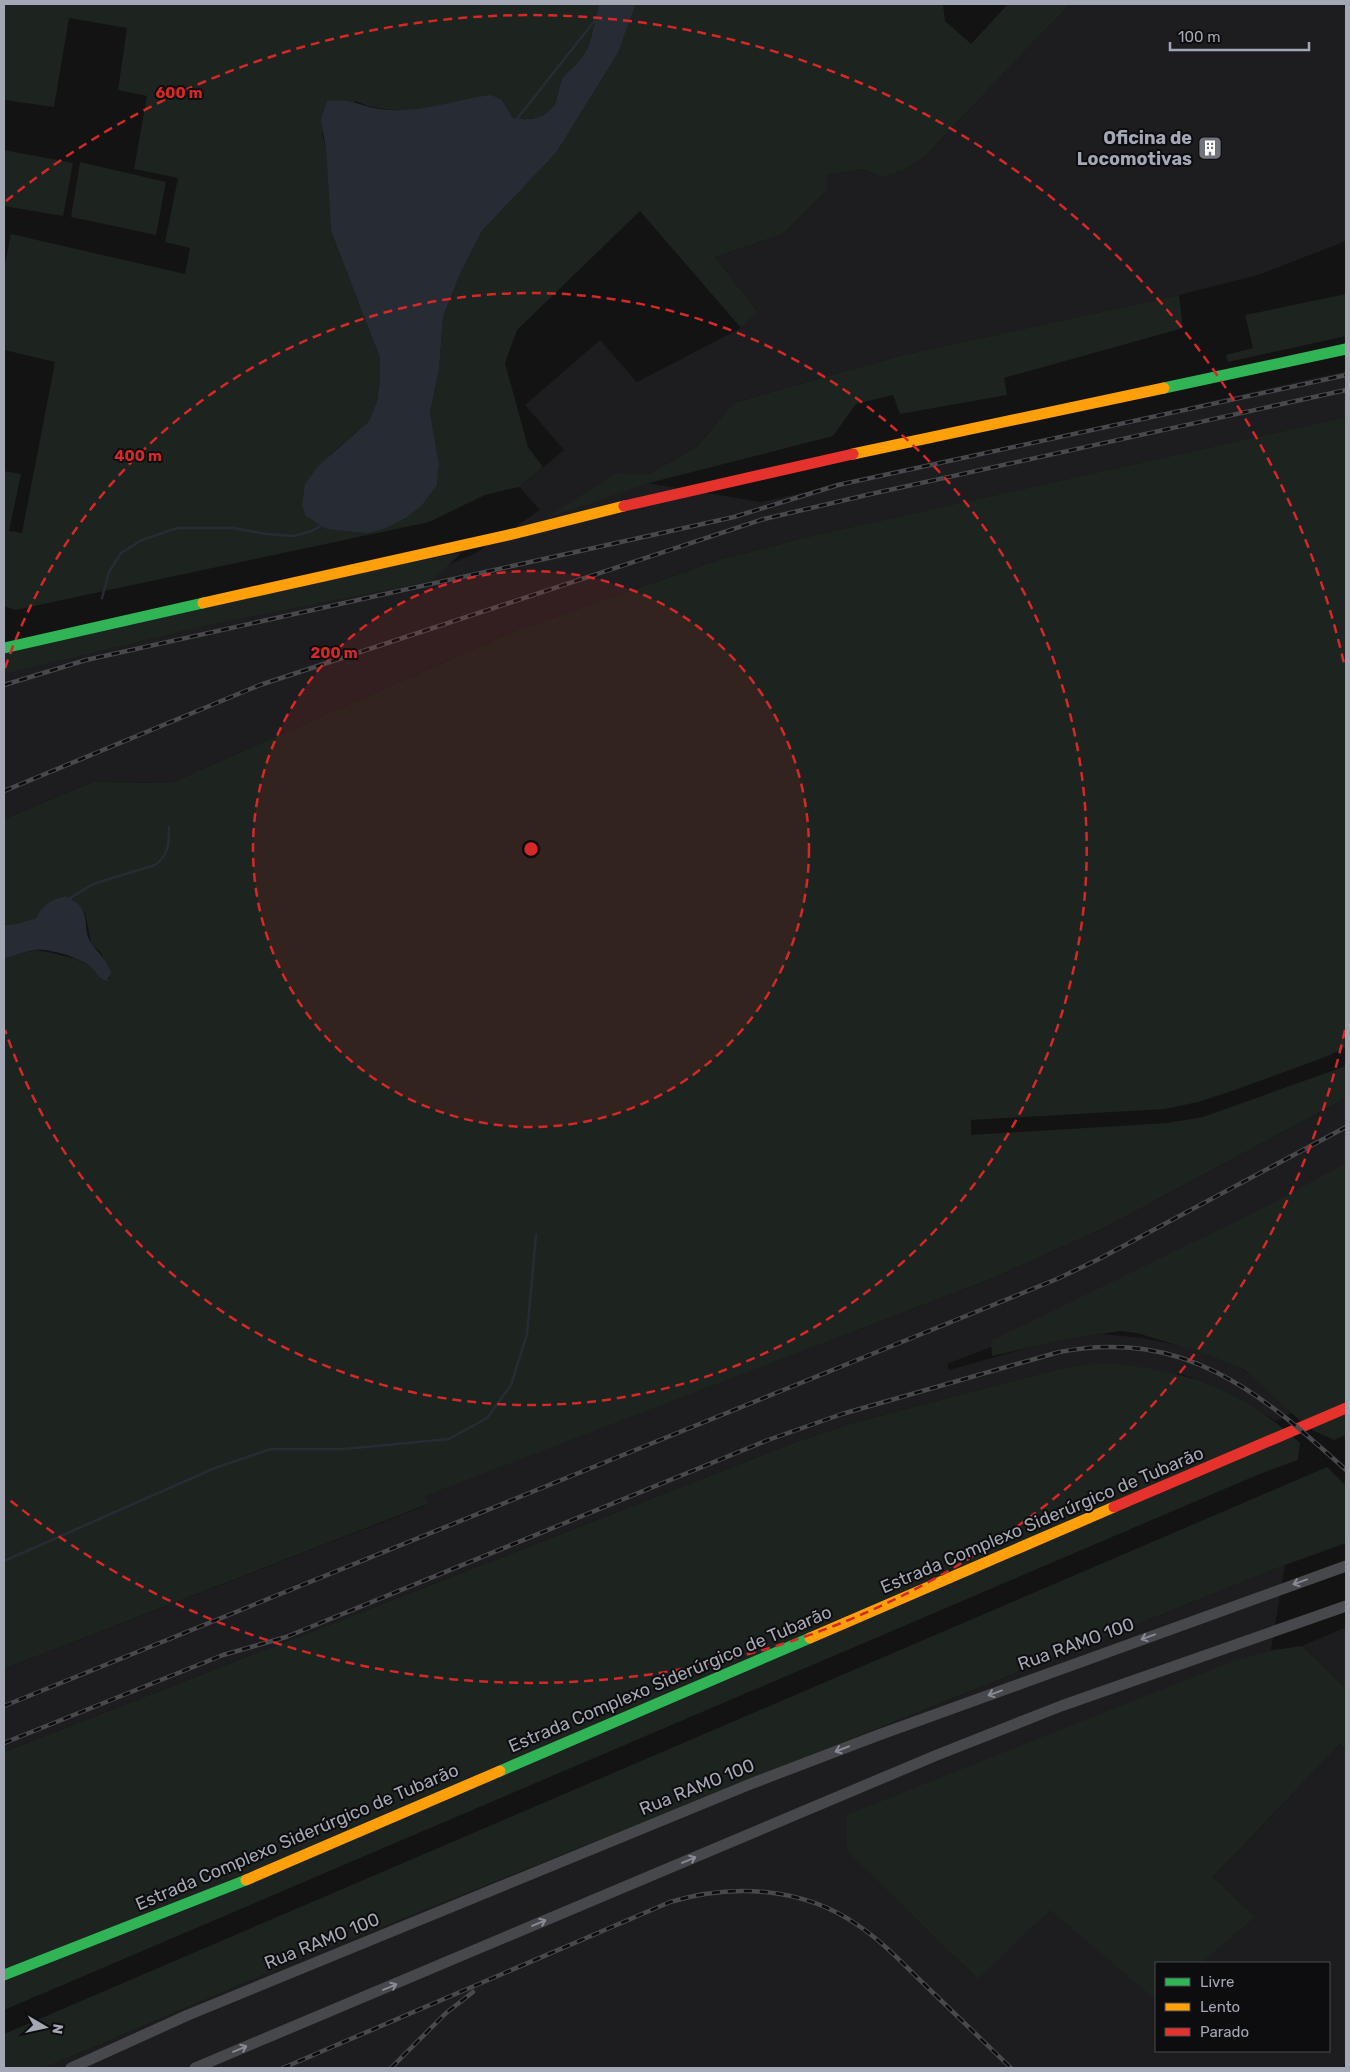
<svg xmlns="http://www.w3.org/2000/svg" width="1350" height="2072" font-family="Rubik,sans-serif">
<style>
.built{fill:#1d1d1f;fill-rule:evenodd}
.green{fill:#1d231e}
.water{fill:#272c34}
.lines{fill:none;stroke-linecap:round;stroke-linejoin:round}
.stream{stroke:#272c34;stroke-width:2.5}
.street{stroke:#47484c;stroke-width:11}
.fast{stroke:#30b455;stroke-width:11}
.slow{stroke:#ff9f0a;stroke-width:11}
.jam{stroke:#e5322d;stroke-width:11}
.rail-casing{stroke:#48494c;stroke-width:4.5}
.rail{stroke:#0d0d0f;stroke-width:2.5;stroke-dasharray:8;stroke-linecap:butt}
.oneway{stroke:#888a95}
.ring{fill:none;stroke:#d62828;stroke-width:2.5;stroke-dasharray:9 6}
.labels{text-anchor:middle;dominant-baseline:central;stroke-width:4;stroke-linejoin:round;paint-order:stroke}
.poi-label{font-size:18px;font-weight:bold;fill:#a4a7b4;stroke:#0d0d0f;text-anchor:end}
.street-label{font-size:18px;fill:#a4a7b4;stroke:#0d0d0f}
.centre{fill:#d62828;stroke:#0d0d0f;stroke-width:2.5}
.ring-label{font-size:15px;text-anchor:middle;font-weight:bold;fill:#d62828;stroke:#0d0d0f;stroke-width:4;stroke-linejoin:round;paint-order:stroke}
</style>
<rect width="100%" height="100%" fill="#131313"/>
<path class="built" d="M 1070,4 L 1346,4 L 1346,241 L 1258,275 L 1179,295 L 903,355 L 733,403 L 698,446 L 649,474 L 616,473 L 611,477 L 761,502 L 1346,371 L 1346,417 L 807,537 L 722,559 L 517,630 L 171,783 L 93,782 L 4,819 L 4,666 L 443,567 L 476,553 L 540,510 L 519,487 L 564,450 L 525,405 L 600,340 L 637,382 L 741,328 L 758,312 L 715,257 L 783,234 L 825,175 L 862,169 L 882,177 L 903,171 L 923,158 Z
M 1346,1098 L 1346,1163 L 1147,1279 L 1022,1335 L 947,1364 L 949,1370 L 1055,1340 L 1101,1334 L 1143,1338 L 1190,1348 L 1230,1362 L 1266,1383 L 1300,1408 L 1276,1421 L 1220,1389 L 1182,1374 L 1059,1369 L 856,1422 L 796,1442 L 4,1752 L 4,1669 L 427,1505 L 424,1496 L 993,1278 L 1104,1228 Z
M 1285,1565 L 1238,1848 L 1210,1877 L 1223,1944 L 1254,1917 L 1213,1877 L 1340,1744 L 1346,1750 L 1346,2068 L 44,2068 L 275,1970 ZM 1156,1963 L 1329,1963 L 1329,2051 L 1156,2051 Z
M 1346,1627 L 1346,1688 L 1302,1646 Z"/>
<path class="green" d="M 4,4 L 599,4 C 595,18 592,44 583,56 C 578,64 568,70 562,79 C 557,89 558,103 550,112 C 541,120 523,120 513,118 L 502,100 C 461,104 392,120 356,101 L 322,133 L 326,150 L 331,231 L 380,358 L 380,382 L 377,401 L 369,421 L 332,453 L 311,475 L 437,485 L 439,464 L 430,414 L 439,370 L 443,317 L 460,274 L 482,231 L 556,153 L 618,53 L 636,4 L 943,4 L 945,21 L 971,44 L 1008,4 L 1070,4 L 923,158 L 903,171 L 882,177 L 862,169 L 826,175 L 827,190 L 783,234 L 715,257 L 758,312 L 741,328 L 640,211 L 517,330 L 505,363 L 528,447 L 543,467 L 519,487 L 485,495 L 429,522 L 15,610 L 4,606 L 4,471 L 21,474 L 9,531 L 22,533 L 55,362 L 4,350 L 4,268 L 11,234 L 185,274 L 190,248 L 165,242 L 178,178 L 134,169 L 147,96 L 118,90 L 127,28 L 69,18 L 54,107 L 4,100 Z
M 4,150 L 73,163 L 63,216 L 4,206 Z
M 80,162 L 166,182 L 156,235 L 71,217 Z
M 1346,294 L 1346,336 L 1228,362 L 1226,355 L 1253,348 L 1245,315 Z
M 1179,295 L 1183,328 L 1004,378 L 1007,395 L 900,414 L 893,395 L 856,404 L 833,436 L 649,483 L 544,519 L 616,473 L 649,474 L 698,446 L 733,403 L 903,355 Z
M 1346,417 L 1346,1047 L 1328,1056 L 1232,1091 L 1198,1102 L 1165,1109 L 971,1120 L 971,1135 L 1167,1123 L 1203,1117 L 1346,1066 L 1346,1098 L 1104,1228 L 993,1278 L 425,1496 L 428,1504 L 4,1669 L 4,958 L 35,950 L 48,952 L 76,959 L 92,967 L 101,979 L 110,979 L 101,953 L 91,943 L 85,913 L 72,899 L 66,896 L 60,897 L 36,918 L 16,924 L 4,925 L 4,819 L 93,782 L 171,783 L 517,630 L 722,559 L 807,537 Z
M 462,552 L 432,581 L 207,625 L 4,674 L 4,648 Z
M 1346,1163 L 1346,1435 L 1334,1440 L 1308,1428 L 1245,1370 L 1209,1355 L 1137,1333 L 1120,1331 L 1061,1340 L 992,1356 L 991,1341 L 1265,1207 Z
M 1102,1363 C 1185,1369 1237,1387 1300,1443 L 1298,1460 L 1262,1473 L 4,2010 L 4,1752 L 796,1442 L 856,1422 L 1059,1369 Z
M 1327,1467 L 1346,1486 L 1346,1543 L 1285,1565 L 275,1970 L 44,2068 L 4,2068 L 4,2034 Z
M 1302,1646 L 1346,1688 L 1346,1750 L 1340,1744 L 1213,1877 L 1255,1917 L 1201,1963 L 1156,1963 L 1156,2000 L 1050,1910 L 978,1979 L 847,1851 L 846,1815 L 1236,1660 L 1274,1650 Z"/>
<path class="water" d="M 599,4 L 636,4 L 618,53 L 556,153 L 482,231 L 460,274 L 443,317 L 439,370 L 430,413 L 439,464 L 437,485 L 421,506 L 407,517 L 386,528 L 368,533 L 327,529 L 306,516 L 302,506 L 305,484 L 318,466 L 369,421 L 377,401 L 380,382 L 380,358 L 331,231 L 326,150 L 321,119 L 327,101 C 351,97 368,110 391,110 C 424,112 458,99 491,95 L 502,100 L 513,118 C 529,121 549,119 556,101 C 558,94 559,86 562,79 C 568,70 578,64 583,56 C 592,44 595,18 599,4 Z
M 66,896 C 96,911 79,926 92,944 C 100,955 107,961 111,973 L 107,981 C 97,979 97,971 90,966 C 77,957 50,948 34,950 C 24,952 14,956 4,958 L 4,925 L 16,924 L 36,918 C 42,906 53,898 66,896 Z"/>
<g class="lines">
<path class="stream" d="M 516,120 L 596,19
M 102,598 L 109,572 L 121,553 L 142,540 L 177,528 L 234,528 L 266,534 L 294,536 L 312,531 L 323,524
M 67,900 L 93,884 L 155,865 C 169,855 169,843 169,827
M 4,1561 L 215,1468 L 271,1449 L 344,1449 L 449,1439 L 487,1418 L 511,1385 L 527,1334 L 536,1235"/>
<path class="street" d="M 71,2068 L 188,2015 L 753,1783 L 876,1736 L 1346,1566
M 195,2068 L 937,1755 L 1061,1706 L 1346,1606"/>
<path class="fast" d="M 1164,388 L 1346,349
M 4,648 L 203,603
M 500,1771 L 810,1638
M 4,1975 L 246,1880"/>
<path class="slow" d="M 853,454 L 1164,388
M 203,603 L 517,533 L 624,506
M 810,1638 L 1114,1507
M 246,1880 L 500,1771"/>
<path class="jam" d="M 624,506 L 853,454
M 1114,1507 L 1346,1408"/>
<g class="rail-casing">
<path id="rail" d="M 4,685 L 86,660 L 734,517 L 838,485 L 1346,375
M 4,791 L 260,685 L 764,519 L 871,494 L 1346,390
M 4,1706 L 1057,1279 L 1099,1259 L 1346,1127
M 4,1743 L 223,1655 L 286,1637 L 768,1440 L 842,1414 L 1059,1352 C 1184,1328 1260,1392 1346,1470
M 283,2068 L 670,1902 C 733,1883 804,1887 859,1926 C 883,1942 903,1964 924,1984 C 953,2012 982,2040 1011,2068
M 391,2068 L 446,2013 L 473,1992"/>
</g>
<use href="#rail" class="rail"/>
</g>
<defs><path id="oneway-shaft" d="M-6 0H5M1.5-3L5.5 0L1.5 3" fill="none" stroke-width="1.6" stroke-linecap="round" stroke-linejoin="round" transform="scale(1.25)"/></defs>
<g class="oneway">
<use href="#oneway-shaft" transform="translate(1300 1582) rotate(160)"/>
<use href="#oneway-shaft" transform="translate(1148 1637) rotate(160)"/>
<use href="#oneway-shaft" transform="translate(995 1693) rotate(160)"/>
<use href="#oneway-shaft" transform="translate(842 1749) rotate(159)"/>
<use href="#oneway-shaft" transform="translate(689 1860) rotate(-23)"/>
<use href="#oneway-shaft" transform="translate(539 1923) rotate(-23)"/>
<use href="#oneway-shaft" transform="translate(390 1987) rotate(-23)"/>
<use href="#oneway-shaft" transform="translate(240 2049) rotate(-23)"/>
</g>
<circle cx="531" cy="849" r="278" fill="#d62828" fill-opacity=".12"/>
<g class="ring">
<circle cx="531" cy="849" r="278"/>
<path d="M5 668A556 556 0 1 1 5 1030"/>
<path d="M1345 1030A834 834 0 0 1 6 1497M6 201A834 834 0 0 1 1345 668"/>
</g>
<defs>
<g id="building-square" transform="scale(1.25)"><rect x="-9" y="-9" width="18" height="18" rx="4" fill="#71737c" stroke="#0d0d0f"/><path d="M-4-6H4V6H1V3H-1V6H-4ZM-2.5-4.3h1.7v1.8h-1.7ZM.8-4.3h1.7v1.8H.8ZM-2.5-1h1.7V.8h-1.7ZM.8-1h1.7V.8H.8Z" fill="#fff"/></g>
</defs>
<g fill-rule="evenodd">
<use href="#building-square" x="1210" y="148"/>
</g>
<g class="labels">
<g class="poi-label">
<text x="1192" y="138">Oficina de<tspan x="1192" dy="21">Locomotivas</tspan></text>
</g>
<g class="street-label">
<text transform="translate(1042 1520) rotate(-23)">Estrada Complexo Siderúrgico de Tubarão</text>
<text transform="translate(1076 1644) rotate(-20)">Rua RAMO 100</text>
<text transform="translate(670 1679) rotate(-23)">Estrada Complexo Siderúrgico de Tubarão</text>
<text transform="translate(697 1787) rotate(-22)">Rua RAMO 100</text>
<text transform="translate(297 1837) rotate(-23)">Estrada Complexo Siderúrgico de Tubarão</text>
<text transform="translate(322 1941) rotate(-22)">Rua RAMO 100</text>
</g>
</g>
<circle cx="531" cy="849" r="8" class="centre"/>
<g class="ring-label">
<text x="179" y="98">600 m</text>
<text x="138" y="461">400 m</text>
<text x="334" y="658">200 m</text>
</g>
<rect width="1350" height="2072" fill="none" stroke="#a4a7b4" stroke-width="10"/>
<rect x="1155" y="1962" width="175" height="90" fill="#0d0d0f" stroke="#494b51"/>
<rect x="1165" y="1978" width="25" height="8" fill="#30b455" stroke="#494b51"/>
<text x="1200" y="1987" font-size="15" fill="#a4a7b4">Livre</text>
<rect x="1165" y="2003" width="25" height="8" fill="#ff9f0a" stroke="#494b51"/>
<text x="1200" y="2012" font-size="15" fill="#a4a7b4">Lento</text>
<rect x="1165" y="2028" width="25" height="8" fill="#e5322d" stroke="#494b51"/>
<text x="1200" y="2037" font-size="15" fill="#a4a7b4">Parado</text>
<g transform="translate(45 2027) rotate(99)" stroke="#0d0d0f" stroke-width="4" paint-order="stroke">
<path d="M0-4L9 19L0 12L-9 19Z" fill="#a4a7b4"/>
<text y="-8" font-size="14" font-weight="bold" text-anchor="middle" fill="#a4a7b4">N</text>
</g>
<path d="M1170 42v8h139v-8" fill="none" stroke="#a4a7b4" stroke-width="2.5"/>
<text x="1178" y="42" font-size="15" fill="#a4a7b4" stroke="#0d0d0f" stroke-width="4" paint-order="stroke">100 m</text>
</svg>
